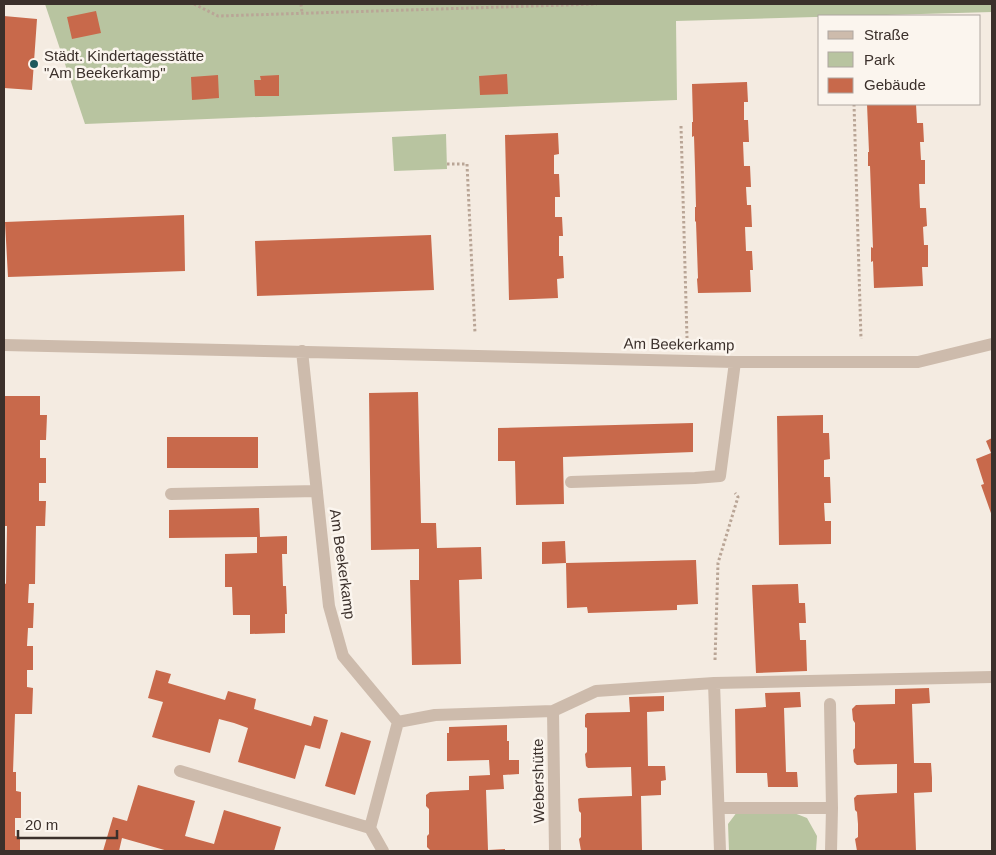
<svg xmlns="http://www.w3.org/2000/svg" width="996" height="855" font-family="Arial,sans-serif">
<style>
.green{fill:#b8c4a0}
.building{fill:#c8694b}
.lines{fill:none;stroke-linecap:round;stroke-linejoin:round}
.path{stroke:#b9a596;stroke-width:3;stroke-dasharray:2.5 2.5;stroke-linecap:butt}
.minor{stroke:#cdbbac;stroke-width:12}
.poi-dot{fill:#1f5a5e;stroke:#fbf5ee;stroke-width:2}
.labels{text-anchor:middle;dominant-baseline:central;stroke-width:5;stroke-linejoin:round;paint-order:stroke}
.poi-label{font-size:15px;fill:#3b302b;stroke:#fbf5ee;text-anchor:start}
.street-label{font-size:15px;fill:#3b302b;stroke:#fbf5ee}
</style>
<rect width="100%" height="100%" fill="#f4ebe1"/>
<path class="green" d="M 45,4 L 992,4 L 992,12 L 676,21 L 677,100 L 85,124 Z
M 446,134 L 447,169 L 394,171 L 392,137 Z
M 737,812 L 794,813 L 807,818 L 817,836 L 816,851 L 729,851 L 728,824 Z"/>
<path class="building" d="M 96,11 L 101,33 L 72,39 L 67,17 Z
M 4,16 L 37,19 L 32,90 L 4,88 Z
M 507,74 L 508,94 L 480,95 L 479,76 Z
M 218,75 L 219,98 L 192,100 L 191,77 Z
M 279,75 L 279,96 L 255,96 L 254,80 L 261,80 L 260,76 Z
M 747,82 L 748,102 L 744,102 L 744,120 L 748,120 L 749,142 L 743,142 L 744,166 L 750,166 L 751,187 L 746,187 L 747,205 L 751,205 L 752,227 L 745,227 L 746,251 L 752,251 L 753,270 L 750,270 L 751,292 L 698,293 L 697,279 L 698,278 L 696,222 L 695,221 L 695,207 L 696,207 L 695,168 L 694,136 L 692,137 L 692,122 L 693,122 L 692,84 Z
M 867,104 L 916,104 L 917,123 L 923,123 L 924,142 L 920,142 L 921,160 L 925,160 L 925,184 L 919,184 L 920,208 L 926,208 L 927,226 L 923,227 L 924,245 L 928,245 L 928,267 L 922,267 L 923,286 L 874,288 L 873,261 L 871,262 L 871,247 L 873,248 L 870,166 L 868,166 L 868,152 L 869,152 Z
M 558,133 L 559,154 L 554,155 L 554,174 L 559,174 L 560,197 L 555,197 L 555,217 L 562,217 L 563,236 L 559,236 L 559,256 L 563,256 L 564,278 L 557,279 L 558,298 L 509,300 L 505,135 Z
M 184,215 L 185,271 L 8,277 L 5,222 Z
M 431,235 L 434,290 L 257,296 L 255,241 Z
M 418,392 L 421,523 L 436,523 L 437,548 L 481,547 L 482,579 L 459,580 L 461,664 L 412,665 L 410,580 L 419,580 L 419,549 L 371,550 L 369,393 Z
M 4,396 L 40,396 L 40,415 L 47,415 L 46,440 L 40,440 L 40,458 L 46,458 L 46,483 L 39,483 L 39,501 L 46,501 L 45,526 L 36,526 L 35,584 L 29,584 L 28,603 L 34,603 L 33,628 L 28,628 L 27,646 L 33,646 L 33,670 L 27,670 L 27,687 L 33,688 L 32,714 L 15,714 L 13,772 L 16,772 L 16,791 L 21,792 L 21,818 L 15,818 L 15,836 L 20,837 L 20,851 L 4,851 L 4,583 L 6,584 L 7,526 L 4,526 Z
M 823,415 L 823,433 L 829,433 L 830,459 L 824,460 L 824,477 L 830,477 L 831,503 L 824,503 L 825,521 L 831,521 L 831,544 L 779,545 L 777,416 Z
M 693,423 L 693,452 L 563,457 L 564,504 L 516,505 L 515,461 L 498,461 L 498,428 Z
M 167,437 L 258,437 L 258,468 L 167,468 Z
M 992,438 L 992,516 L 981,485 L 984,484 L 976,459 L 991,453 L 986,441 Z
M 259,508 L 260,537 L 287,536 L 287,554 L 282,554 L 283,586 L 286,586 L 287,614 L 285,614 L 285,633 L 250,634 L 250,615 L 233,615 L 232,587 L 225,587 L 225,554 L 257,553 L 257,537 L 169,538 L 169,510 Z
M 565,541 L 566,563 L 542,564 L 542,542 Z
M 696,560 L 698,604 L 677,605 L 677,610 L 588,613 L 587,607 L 567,608 L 566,563 Z
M 798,584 L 799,603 L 805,603 L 806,623 L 799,623 L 800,640 L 806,640 L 807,671 L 756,673 L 752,585 Z
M 156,670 L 171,674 L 168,683 L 225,700 L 228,691 L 256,699 L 254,709 L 311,726 L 314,716 L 328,720 L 320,749 L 305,745 L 295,779 L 238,762 L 248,728 L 234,723 L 219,719 L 210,753 L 152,737 L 163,702 L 148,698 Z
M 929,688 L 930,703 L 912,704 L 914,763 L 931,763 L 932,778 L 932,792 L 914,793 L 916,851 L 857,851 L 855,839 L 858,837 L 858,824 L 857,812 L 855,810 L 854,798 L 857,795 L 897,793 L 897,764 L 857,765 L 854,762 L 853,750 L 855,748 L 855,723 L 853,720 L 852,709 L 856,705 L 895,704 L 895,689 Z
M 800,692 L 801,707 L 784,708 L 786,772 L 797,772 L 798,787 L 768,787 L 767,773 L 736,773 L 735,709 L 766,707 L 765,693 Z
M 664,696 L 664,711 L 647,712 L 648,766 L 665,766 L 666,780 L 661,781 L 661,795 L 641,796 L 642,851 L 581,851 L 579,839 L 581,837 L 581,813 L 579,811 L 578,799 L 580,798 L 632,796 L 631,767 L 588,768 L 586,766 L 585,754 L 587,752 L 587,728 L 585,727 L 585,715 L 587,713 L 630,712 L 629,697 Z
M 507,725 L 507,741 L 509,741 L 509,760 L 519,760 L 519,774 L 503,775 L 504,789 L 486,790 L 488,850 L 505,849 L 505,851 L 431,851 L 427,847 L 427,836 L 429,834 L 429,809 L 426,806 L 426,795 L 430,792 L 469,790 L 469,776 L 490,775 L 489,760 L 447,761 L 447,733 L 449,733 L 449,727 Z
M 341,732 L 371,741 L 355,795 L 325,786 Z
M 138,785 L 195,801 L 185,836 L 214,844 L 224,810 L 281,827 L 274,851 L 168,851 L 122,838 L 119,851 L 103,851 L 113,817 L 127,821 Z"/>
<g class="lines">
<path class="path" d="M 194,4 L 218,16 L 597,4
M 301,4 L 302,13
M 854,104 L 861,339
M 681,126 L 687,338
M 447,164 L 467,164 L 475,333
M 715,660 L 718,563 L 738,497 L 735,493"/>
<path class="minor" d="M 4,345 L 735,362 L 918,362 L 992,344
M 571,482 L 695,478 L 720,476 L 735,362
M 171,494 L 317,491
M 714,683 L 720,851
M 830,704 L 832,808 L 831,851
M 553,711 L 555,851
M 398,722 L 435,715 L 553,711 L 596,691 L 714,683 L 992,677
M 180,771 L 370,828 L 398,722 L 343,656 L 329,606 L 302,351
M 719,808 L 832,808
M 370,828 L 383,851"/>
</g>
<circle class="poi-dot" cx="34" cy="64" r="5"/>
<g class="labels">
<g class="poi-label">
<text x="44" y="55">Städt. Kindertagesstätte<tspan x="44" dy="17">"Am Beekerkamp"</tspan></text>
</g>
<g class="street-label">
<text transform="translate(679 344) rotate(1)">Am Beekerkamp</text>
<text transform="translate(343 564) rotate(82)">Am Beekerkamp</text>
<text transform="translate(538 781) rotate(-91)">Webershütte</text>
</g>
</g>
<rect width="996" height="855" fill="none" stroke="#3b302b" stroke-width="10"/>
<rect x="818" y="15" width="162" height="90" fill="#fbf5ee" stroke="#aea6a0"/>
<rect x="828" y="31" width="25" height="8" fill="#cdbbac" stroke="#aea6a0"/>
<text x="864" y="40" font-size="15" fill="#3b302b">Straße</text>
<rect x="828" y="52" width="25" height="15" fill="#b8c4a0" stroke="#aea6a0"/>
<text x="864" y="65" font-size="15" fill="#3b302b">Park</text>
<rect x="828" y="78" width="25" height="15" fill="#c8694b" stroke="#aea6a0"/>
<text x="864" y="90" font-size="15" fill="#3b302b">Gebäude</text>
<path d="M18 830v8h99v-8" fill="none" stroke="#3b302b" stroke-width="2.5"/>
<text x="25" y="830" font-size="15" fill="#3b302b" stroke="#fbf5ee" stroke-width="4" paint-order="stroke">20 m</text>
</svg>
